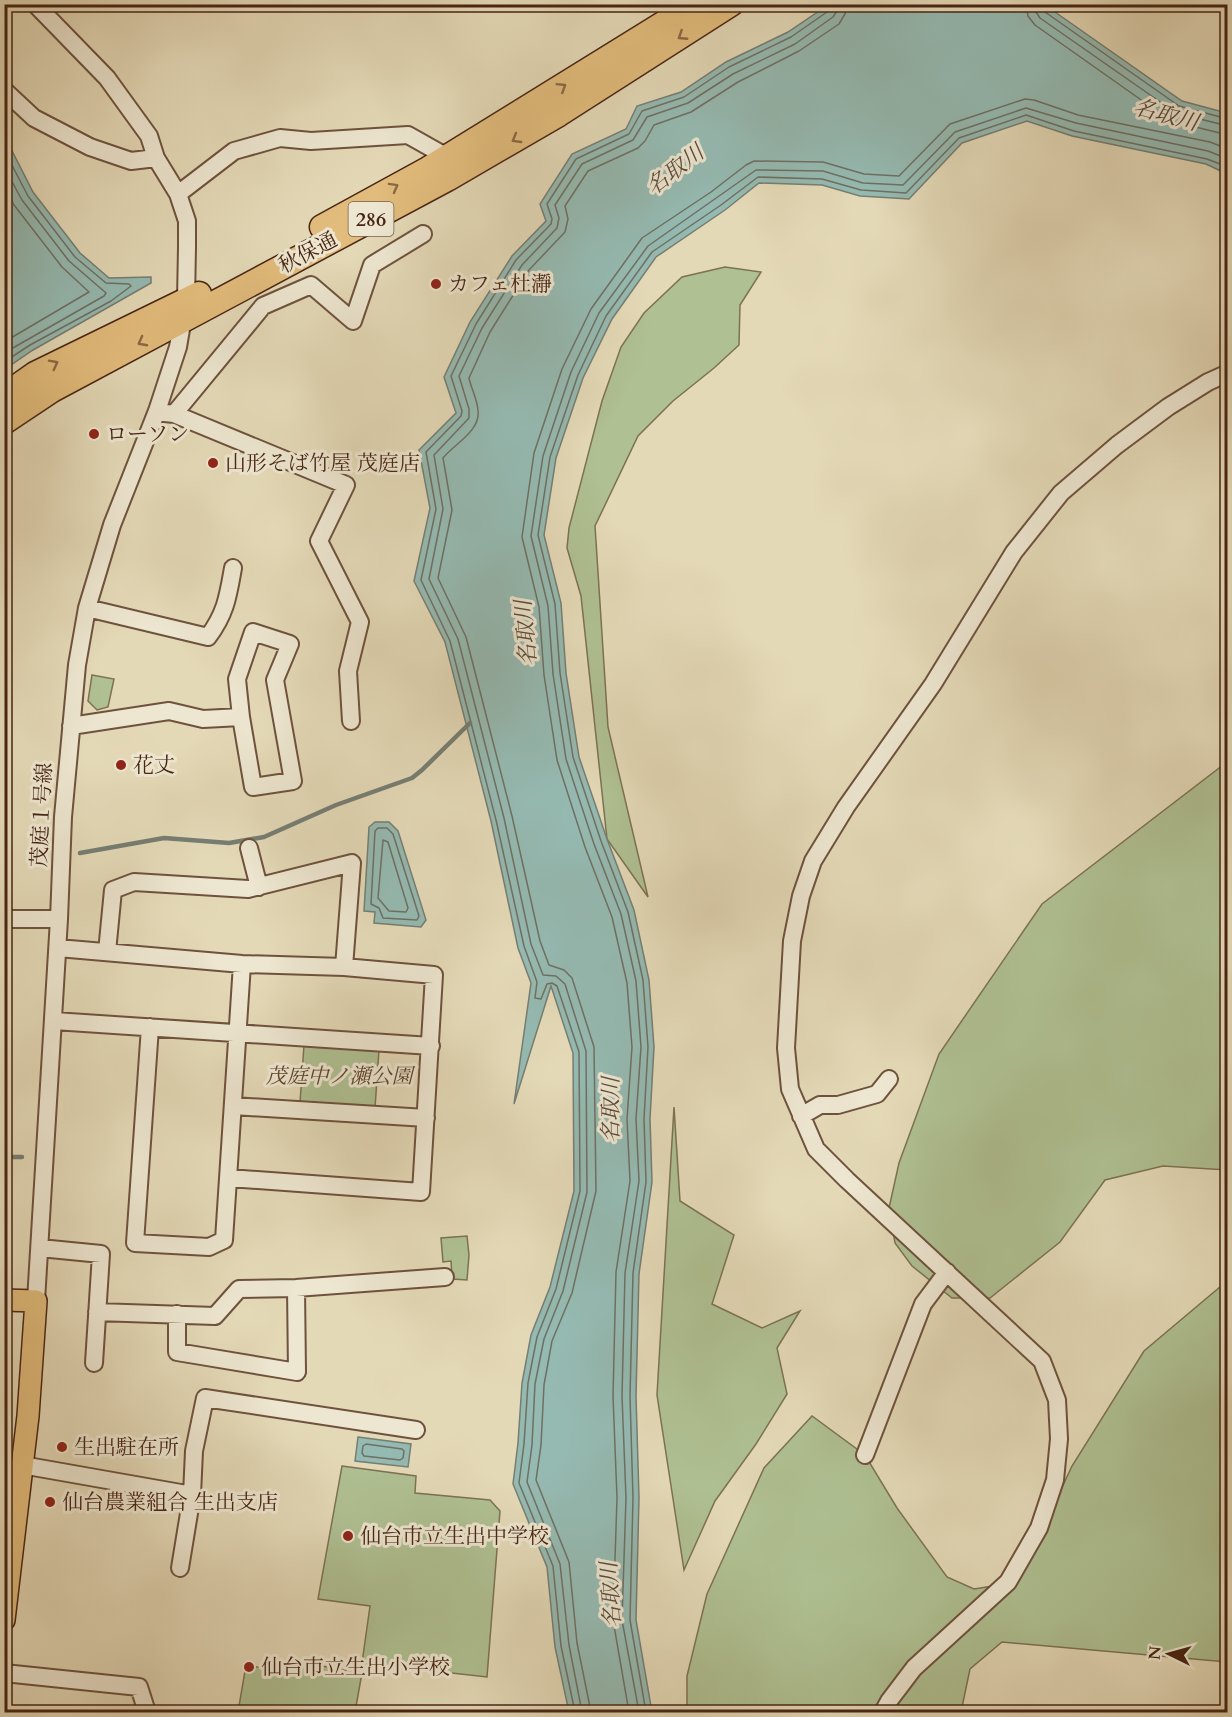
<svg xmlns="http://www.w3.org/2000/svg" width="1232" height="1717" font-family="Cardo,'Noto Serif JP',serif">
<style>
.green{fill:#afc092;stroke:#7c7253;stroke-width:1.5}
.water{fill:#95bab2;stroke:#767e73;stroke-width:1.5}
.lines{fill:none;stroke-linecap:round;stroke-linejoin:round}
.shore{stroke:#6e7063;stroke-width:1.5}
.stream{stroke:#767e73;stroke-width:4.5}
.minor-casing{stroke:#6f523d;stroke-width:20}
.major-casing{stroke:#482514;stroke-width:24}
.highway-casing{stroke:#482514;stroke-width:27}
.minor{stroke:#ede6d0;stroke-width:16}
.major{stroke:#e2bc7c;stroke-width:21}
.highway{stroke:#e2bc7c;stroke-width:24}
.oneway{stroke:#8d6943}
.poi-dot{fill:#8f2418;stroke:#ede6d0;stroke-width:2}
.labels{text-anchor:middle;dominant-baseline:central;stroke-width:6;stroke-linejoin:round;paint-order:stroke}
.shield{fill:#ede6d0;stroke:#7a5f4c;stroke-width:1.5}
.shield-label{font-size:20px;font-weight:bold;fill:#482514}
.street-label{font-size:21px;fill:#482514;stroke:#ede6d0}
.poi-label{font-size:21px;fill:#482514;stroke:#ede6d0;text-anchor:start}
.park-label{font-size:21px;font-style:italic;fill:#5d442d;stroke:#ede6d0}
.water-label{font-size:22px;font-style:italic;fill:#5b4a3c;stroke:#ede6d0}
</style>
<rect width="100%" height="100%" fill="#e4d9b7"/>
<filter id="stains"><feTurbulence type="fractalNoise" baseFrequency=".00333" numOctaves="4"/><feColorMatrix values="0 0 0 0 .2 0 0 0 0 .09 0 0 0 0 .02 0 0 0 .5 -.17"/></filter>
<radialGradient id="worn" r=".72"><stop offset=".6" stop-color="#630" stop-opacity="0"/><stop offset="1" stop-color="#630" stop-opacity=".3"/></radialGradient>
<path class="green" d="M 725,267 L 761,272 L 740,305 L 739,345 L 714,368 L 673,401 L 638,436 L 595,526 L 608,727 L 648,897 L 607,839 L 581,596 L 567,548 L 569,528 L 602,401 L 621,347 L 644,313 L 682,277 Z
M 92,675 L 114,679 L 108,707 L 97,710 L 88,701 Z
M 1227,762 L 1227,1170 L 1163,1166 L 1105,1180 L 1060,1242 L 990,1298 L 952,1298 L 912,1266 L 895,1243 L 889,1208 L 899,1163 L 939,1054 L 1042,904 Z
M 304,1045 L 379,1050 L 375,1108 L 300,1103 Z
M 674,1107 L 680,1201 L 734,1235 L 712,1304 L 762,1328 L 800,1311 L 777,1348 L 787,1394 L 756,1444 L 715,1501 L 684,1570 L 657,1395 Z
M 467,1236 L 469,1255 L 467,1280 L 452,1279 L 451,1261 L 443,1262 L 441,1238 Z
M 1227,1281 L 1227,1662 L 1002,1642 L 970,1669 L 961,1712 L 687,1712 L 687,1676 L 707,1594 L 764,1468 L 812,1416 L 865,1455 L 897,1508 L 947,1577 L 974,1589 L 1012,1583 L 1034,1547 L 1072,1466 L 1144,1351 Z
M 342,1466 L 416,1476 L 415,1493 L 490,1500 L 500,1511 L 487,1677 L 362,1663 L 370,1606 L 318,1599 Z
M 288,1660 L 362,1673 L 355,1712 L 238,1712 L 246,1665 L 285,1672 Z"/>
<path class="water" d="M 1045,5 L 1182,101 L 1227,113 L 1227,174 L 1206,164 L 1072,136 L 1027,121 L 962,143 L 909,199 L 860,196 L 822,185 L 759,183 L 725,210 L 656,257 L 612,319 L 583,378 L 556,458 L 544,535 L 561,603 L 566,673 L 579,757 L 607,839 L 634,910 L 649,980 L 654,1047 L 650,1119 L 652,1182 L 639,1274 L 636,1396 L 639,1498 L 636,1620 L 652,1712 L 569,1712 L 555,1647 L 547,1567 L 513,1484 L 518,1443 L 522,1383 L 531,1335 L 550,1287 L 574,1191 L 573,1053 L 551,986 L 514,1104 L 531,983 L 518,948 L 491,821 L 445,642 L 414,581 L 430,508 L 419,450 L 456,413 L 444,377 L 470,322 L 512,256 L 546,221 L 540,204 L 572,154 L 626,129 L 637,106 L 681,92 L 726,62 L 788,32 L 828,5 Z
M 5,137 L 33,192 L 80,253 L 109,278 L 151,277 L 151,283 L 33,350 L 5,369 Z
M 375,822 L 389,822 L 398,831 L 426,920 L 421,927 L 374,923 L 375,912 L 364,911 L 369,827 Z
M 358,1437 L 411,1444 L 408,1467 L 355,1461 Z"/>
<g class="lines">
<path class="shore" d="M 1026,4 L 1028,16 L 1035,25 L 1171,121 L 1228,135
M 1035,4 L 1036,12 L 1040,18 L 1176,113 L 1228,126
M 1042,4 L 1045,12 L 1179,106 L 1228,119
M 4,150 L 28,196 L 75,257 L 106,283 L 129,284 L 131,286 L 111,301 L 30,345 L 4,362
M 4,167 L 22,200 L 69,261 L 106,293 L 104,296 L 4,353
M 4,186 L 14,205 L 62,267 L 89,292 L 4,342
M 378,828 L 387,828 L 393,834 L 419,916 L 417,920 L 383,918 L 379,908 L 371,904 L 375,831 Z
M 383,840 L 388,842 L 408,908 L 406,912 L 389,911 L 378,898 Z
M 366,1444 L 402,1449 L 404,1451 L 403,1458 L 400,1460 L 364,1456 L 362,1453 L 363,1446 Z
M 575,1712 L 561,1646 L 553,1566 L 519,1483 L 524,1444 L 528,1383 L 537,1337 L 556,1289 L 580,1191 L 579,1052 L 557,986 L 552,983 L 547,984 L 541,999 L 535,998 L 537,982 L 524,946 L 496,820 L 450,641 L 421,580 L 436,509 L 426,452 L 461,416 L 462,411 L 451,376 L 476,324 L 516,260 L 551,224 L 552,219 L 547,204 L 576,159 L 629,134 L 642,111 L 684,97 L 729,67 L 791,37 L 827,12 L 830,4
M 582,1712 L 569,1645 L 560,1564 L 527,1482 L 532,1445 L 535,1384 L 544,1339 L 563,1291 L 587,1192 L 586,1051 L 565,984 L 556,976 L 543,975 L 531,944 L 504,818 L 458,639 L 429,579 L 443,509 L 434,455 L 469,418 L 469,409 L 459,376 L 482,328 L 522,265 L 557,228 L 559,218 L 555,205 L 582,164 L 633,140 L 647,117 L 688,103 L 733,74 L 795,44 L 833,17 L 837,11 L 838,4
M 591,1712 L 577,1643 L 569,1562 L 536,1480 L 541,1445 L 544,1385 L 552,1341 L 572,1293 L 596,1191 L 594,1047 L 572,978 L 564,970 L 549,965 L 540,941 L 512,816 L 466,637 L 438,578 L 452,510 L 443,458 C 454,444 481,431 478,410 C 477,399 471,388 469,378 L 490,332 L 529,270 L 565,232 L 568,219 L 565,206 L 588,171 L 638,148 L 645,141 L 654,125 L 691,112 L 738,82 L 799,51 L 839,24 L 845,14 L 847,4
M 629,1712 L 613,1620 L 617,1498 L 613,1396 L 616,1272 L 630,1181 L 627,1119 L 632,1047 L 627,983 L 612,917 L 585,847 L 557,760 L 544,675 L 539,607 L 522,537 L 534,453 L 562,369 L 591,309 L 642,238 L 711,192 L 746,165 L 754,161 L 823,162 L 864,174 L 899,176 L 950,124 L 1025,99 L 1034,100 L 1078,115 L 1210,142 L 1228,149
M 639,1712 L 622,1620 L 626,1498 L 622,1396 L 625,1273 L 639,1181 L 636,1119 L 641,1047 L 636,981 L 621,914 L 594,844 L 566,759 L 553,674 L 548,606 L 531,536 L 543,456 L 571,372 L 599,313 L 648,246 L 756,170 L 823,171 L 863,183 L 903,185 L 955,132 L 1026,108 L 1076,123 L 1208,151 L 1228,159
M 646,1712 L 630,1620 L 633,1498 L 630,1396 L 633,1273 L 646,1182 L 644,1119 L 648,1047 L 643,980 L 628,912 L 601,841 L 573,757 L 560,673 L 555,604 L 538,535 L 550,457 L 578,375 L 606,316 L 652,252 L 721,205 L 758,177 L 822,179 L 861,190 L 906,193 L 959,138 L 1026,115 L 1074,131 L 1207,159 L 1228,167"/>
<path class="stream" d="M 80,853 L 164,838 L 229,843 L 264,837 L 336,805 L 412,778 L 422,770 L 470,723
M 4,1157 L 22,1157"/>
<g class="minor-casing">
<path id="minor" d="M 35,4 L 107,78 L 149,136 L 156,158 L 178,194 L 187,221 L 187,247 L 186,300 L 178,347 L 157,411 L 112,525 L 87,608 L 77,665 L 63,817 L 59,919 L 36,1301
M 4,90 L 34,118 L 90,147 L 131,161 L 156,158
M 178,194 L 234,151 L 280,138 L 311,141 L 408,135 L 447,157
M 165,413 L 174,414 L 263,306 L 311,285 L 353,321 L 372,265 L 423,234
M 174,414 L 346,485 L 319,541 L 360,622 L 348,671 L 351,721
M 87,608 L 208,637 C 226,613 228,596 233,568
M 71,726 L 169,711 L 203,719 L 241,717 L 237,679 L 253,632 L 290,644 L 275,680 L 293,781 L 253,787 L 241,717
M 249,848 L 259,887
M 4,919 L 59,919
M 58,948 L 242,964 L 344,967 L 434,975 L 421,1192 L 229,1178
M 107,952 L 113,890 L 134,882 L 248,889 L 352,863 L 344,967
M 54,1021 L 431,1046
M 150,1027 L 135,1243 L 209,1247 L 224,1240 L 242,964
M 233,1106 L 426,1118
M 801,1116 L 820,1105 L 838,1105 L 877,1094 L 889,1079
M 40,1248 L 101,1254 L 94,1363
M 97,1312 L 215,1316 L 239,1289 L 296,1288 L 445,1277
M 177,1314 L 177,1352 L 297,1372 L 296,1288
M 865,1455 L 923,1304 L 947,1272
M 22,1465 L 192,1495
M 180,1568 L 192,1495 L 194,1451 L 205,1398 L 416,1430
M 4,1673 L 139,1687 L 147,1712
M 883,1712 L 889,1701 L 914,1668 L 1008,1582 L 1039,1528 L 1055,1480 L 1059,1439 L 1057,1400 L 1042,1361 L 847,1180 L 816,1149 L 790,1089 L 786,1048 L 792,941 L 801,896 L 813,861 L 846,807 L 933,684 L 1014,552 L 1061,493 L 1117,445 L 1168,407 L 1208,382 L 1228,373"/>
</g>
<g class="major-casing">
<path id="major" d="M 4,1300 L 36,1301 L 28,1416 L 4,1620"/>
</g>
<g class="highway-casing">
<path id="highway" d="M 322,227 L 428,169 L 695,4
M 4,396 L 35,374 L 199,294
M 4,422 L 52,390 L 447,179 L 559,114 L 731,4"/>
</g>
<use href="#minor" class="minor"/>
<use href="#major" class="major"/>
<use href="#highway" class="highway"/>
</g>
<defs><path id="oneway-chevron" d="M-2-3.5L2.5 0L-2 3.5" fill="none" stroke-width="1.6" stroke-linecap="round" stroke-linejoin="round" transform="scale(1.5)"/></defs>
<g class="oneway">
<use href="#oneway-chevron" transform="translate(682 36) rotate(147)"/>
<use href="#oneway-chevron" transform="translate(562 87) rotate(-32)"/>
<use href="#oneway-chevron" transform="translate(516 139) rotate(150)"/>
<use href="#oneway-chevron" transform="translate(394 187) rotate(-29)"/>
<use href="#oneway-chevron" transform="translate(142 342) rotate(152)"/>
<use href="#oneway-chevron" transform="translate(54 364) rotate(-27)"/>
</g>
<g class="poi-dot">
<circle cx="436" cy="284" r="6"/>
<circle cx="94" cy="434" r="6"/>
<circle cx="213" cy="463" r="6"/>
<circle cx="121" cy="765" r="6"/>
<circle cx="62" cy="1447" r="6"/>
<circle cx="50" cy="1502" r="6"/>
<circle cx="348" cy="1536" r="6"/>
<circle cx="249" cy="1667" r="6"/>
</g>
<g class="labels">
<rect class="shield" x="348.5" y="202" width="45" height="34" rx="4.5"/>
<g class="shield-label">
<text x="371" y="219">286</text>
</g>
<g class="street-label">
<text transform="translate(308 253) rotate(-28)">秋保通</text>
<text transform="translate(42 815) rotate(-87)">茂庭１号線</text>
</g>
<g class="poi-label">
<text x="448" y="284">カフェ杜瀞</text>
<text x="106" y="434">ローソン</text>
<text x="225" y="463">山形そば竹屋 茂庭店</text>
<text x="133" y="765">花丈</text>
<text x="74" y="1447">生出駐在所</text>
<text x="62" y="1502">仙台農業組合 生出支店</text>
<text x="360" y="1536">仙台市立生出中学校</text>
<text x="261" y="1667">仙台市立生出小学校</text>
</g>
<g class="park-label">
<text x="339" y="1076">茂庭中ノ瀬公園</text>
</g>
<g class="water-label">
<text transform="translate(1166 115) rotate(15)">名取川</text>
<text transform="translate(675 170) rotate(-38)">名取川</text>
<text transform="translate(526 633) rotate(-95)">名取川</text>
<text transform="translate(611 1110) rotate(-90)">名取川</text>
<text transform="translate(611 1595) rotate(-94)">名取川</text>
</g>
</g>
<rect width="1232" height="1717" fill="none" stroke="#e4d9b7" stroke-width="24"/>
<rect x="6" y="6" width="1220" height="1705" fill="none" stroke="#482514" stroke-width="3"/>
<rect x="12" y="12" width="1208" height="1693" fill="none" stroke="#482514" stroke-width="1.5"/>
<g transform="translate(1169 1654) rotate(275)" stroke="#ede6d0" stroke-width="4.5" paint-order="stroke">
<path d="M0-4.5L10 22L0 15L-10 22Z" fill="#482514"/>
<text y="-9" font-size="16" font-weight="bold" text-anchor="middle" fill="#482514">N</text>
</g>
<rect width="100%" height="100%" filter="url(#stains)"/>
<rect width="100%" height="100%" fill="url(#worn)"/>
</svg>
